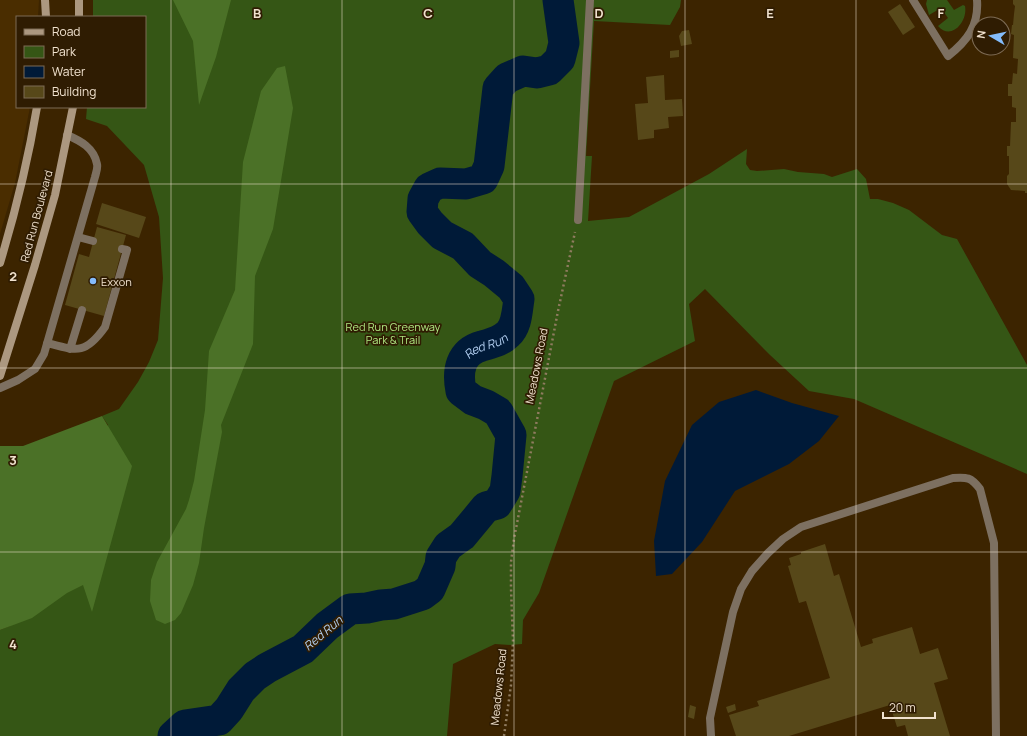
<svg xmlns="http://www.w3.org/2000/svg" width="1027" height="736" font-family="Manrope,sans-serif">
<style>
.built{fill:#4a2d00}
.green{fill:#355615}
.forest{fill:#4b7127}
.water{fill:#001a38}
.lines{fill:none;stroke-linecap:round;stroke-linejoin:round}
.river{stroke:#001a38;stroke-width:31}
.building{fill:#574819}
.path{stroke:#907c60;stroke-width:2.5;stroke-dasharray:2 3;stroke-linecap:butt}
.service{stroke:#7d7061;stroke-width:8}
.minor{stroke:#7d7061;stroke-width:8}
.secondary{stroke:#ac9880;stroke-width:8}
.grid{fill:none;stroke:#f1e2cf;stroke-width:1;stroke-opacity:0.55}
.poi-dot{fill:#84bcfb;stroke:#2f1c02;stroke-width:1.5}
.labels{text-anchor:middle;dominant-baseline:central;stroke-width:3.5;stroke-linejoin:round;paint-order:stroke}
.street-label{font-size:11px;fill:#f1e2cf;stroke:#2f1c02}
.poi-label{font-size:11px;fill:#f1e2cf;stroke:#2f1c02;text-anchor:start}
.park-label{font-size:11px;fill:#aee681;stroke:#2f1c02}
.water-label{font-size:12px;font-style:italic;fill:#b2cff1;stroke:#2f1c02}
.grid-label{font-size:13px;text-anchor:middle;font-weight:bold;fill:#f1e2cf;stroke:#2f1c02;stroke-width:3.5;stroke-linejoin:round;paint-order:stroke}
</style>
<rect width="100%" height="100%" fill="#3c2400"/>
<path class="built" d="M 0,0 L 39,0 L 38,17 L 17,17 L 17,107 L 30,107 L 15,183 L 0,234 Z"/>
<path class="green" d="M 93,0 L 681,0 L 680,7 L 670,25 L 594,21 L 586,156 L 592,156 L 588,221 L 629,217 L 709,174 L 747,149 L 746,164 L 750,170 L 757,171 L 784,169 L 798,172 L 824,174 L 832,177 L 857,169 L 866,179 L 870,199 L 878,199 L 893,203 L 909,210 L 942,235 L 957,239 L 1027,365 L 1027,474 L 854,399 L 809,391 L 770,355 L 705,289 L 689,304 L 695,341 L 614,381 L 539,593 L 523,620 L 522,644 L 510,645 L 495,644 L 453,664 L 447,736 L 0,736 L 0,630 L 10,626 L 108,425 L 102,416 L 119,409 L 138,382 L 149,362 L 158,340 L 163,278 L 159,217 L 144,165 L 107,126 L 86,119 L 87,107 L 145,107 L 145,17 L 93,17 Z
M 927,0 L 947,0 L 954,10 L 963,5 L 965,6 C 968,22 951,41 938,26 L 948,18 L 941,8 L 929,15 L 926,4 Z"/>
<path class="forest" d="M 173,0 L 231,0 L 216,57 L 199,105 L 193,41 Z
M 285,66 L 293,108 L 273,229 L 255,276 L 253,344 L 221,425 L 222,432 L 204,528 L 199,563 L 193,585 L 181,613 L 175,620 L 165,624 L 156,620 L 150,601 L 151,580 L 157,562 L 186,509 L 189,500 L 194,481 L 205,410 L 209,351 L 235,290 L 243,162 L 261,91 L 277,68 Z
M 102,416 L 132,466 L 92,612 L 83,585 L 67,593 L 32,618 L 0,630 L 0,446 L 23,446 Z"/>
<path class="water" d="M 756,390 L 792,403 L 839,416 L 819,441 L 789,464 L 735,491 L 702,542 L 672,574 L 656,576 L 654,541 L 665,481 L 692,425 L 719,402 Z"/>
<g class="lines">
<path class="river" id="s1" d="M 173,736 L 185,725 L 219,720 L 229,709 L 241,690 L 255,676 L 267,668 L 303,649 L 327,626 L 350,609 L 367,608 L 381,605 L 394,604 L 422,595 L 430,589 L 440,566 L 441,557 L 448,546 L 462,536 L 486,507 L 497,504 L 505,491 L 507,476 L 511,435 L 498,412 L 486,405 L 473,400 L 461,391 C 457,371 460,352 482,346 C 492,343 500,342 508,334 C 517,326 517,311 519,299 L 511,287 L 494,273 L 480,264 L 463,246 L 442,235 L 430,223 L 422,212 L 423,199 L 429,188 L 440,183 L 466,184 L 483,179 L 489,166 L 498,88 L 507,78 L 523,71 L 537,73 L 549,70 L 560,59 L 564,43 L 558,0"/>
</g>
<path class="building" d="M 1013,0 L 1027,0 L 1027,193 L 1025,193 L 1025,191 L 1011,190 L 1007,184 L 1007,176 L 1009,174 L 1009,156 L 1007,156 L 1007,146 L 1010,146 L 1011,122 L 1016,122 L 1016,108 L 1012,107 L 1012,96 L 1008,96 L 1008,84 L 1012,84 L 1013,73 L 1017,74 L 1018,59 L 1013,58 L 1014,35 L 1011,34 L 1012,25 L 1013,25 L 1014,14 L 1015,6 L 1013,4 Z
M 900,4 L 915,27 L 903,35 L 888,12 Z
M 689,30 L 692,44 L 681,46 L 679,36 L 682,31 Z
M 679,50 L 679,57 L 670,58 L 670,51 Z
M 664,75 L 665,100 L 682,99 L 683,116 L 668,117 L 669,128 L 654,130 L 654,138 L 638,140 L 635,104 L 648,103 L 646,77 Z
M 102,203 L 146,217 L 139,238 L 96,224 Z
M 97,227 L 126,235 L 104,316 L 65,305 L 79,254 L 89,257 Z
M 825,544 L 834,576 L 839,574 L 861,647 L 873,643 L 872,639 L 912,627 L 920,654 L 938,648 L 948,679 L 934,683 L 950,736 L 908,736 L 905,725 L 897,727 L 890,705 L 789,736 L 736,736 L 729,715 L 759,706 L 757,701 L 830,678 L 806,601 L 799,603 L 788,566 L 791,565 L 789,558 L 801,554 L 801,552 Z
M 735,704 L 736,710 L 728,713 L 726,707 Z
M 690,705 L 696,707 L 694,719 L 688,717 Z"/>
<g class="lines">
<path class="path" d="M 504,736 L 511,685 L 513,641 L 511,588 L 511,562 L 514,539 L 558,311 L 575,232"/>
<path class="service" d="M 78,237 L 93,241
M 47,343 C 77,351 85,355 105,327 L 127,250 L 122,249
M 70,349 L 82,310
M 0,388 L 18,380 L 35,369 L 44,354 L 95,177 C 96,173 98,168 97,164 C 94,148 81,141 67,135
M 711,736 L 710,718 L 733,612 L 741,589 L 752,571 L 768,553 L 783,539 L 801,527 L 953,478 C 967,477 971,477 980,489 L 994,543 L 996,736"/>
<path class="minor" d="M 913,0 L 948,56 C 967,41 979,26 977,0
M 578,220 L 590,0"/>
<path class="secondary" d="M 45,0 L 46,17
M 79,17 L 79,0
M 0,263 C 16,210 28,161 37,107
M 0,376 L 35,265 L 55,195 L 73,107"/>
</g>
<path class="grid" d="M 171,0 L 171,736M 342,0 L 342,736M 514,0 L 514,736M 685,0 L 685,736M 856,0 L 856,736M 0,184 L 1027,184M 0,368 L 1027,368M 0,552 L 1027,552"/>
<circle class="poi-dot" cx="93" cy="281" r="4"/>
<g class="labels">
<g class="street-label">
<text transform="translate(36 216) rotate(-75)">Red Run Boulevard</text>
<text transform="translate(536 366) rotate(-79)">Meadows Road</text>
<text transform="translate(498 687) rotate(-84)">Meadows Road</text>
</g>
<g class="poi-label">
<text x="101" y="281">Exxon</text>
</g>
<g class="park-label">
<text x="393" y="326">Red Run Greenway<tspan x="393" dy="13">Park &amp; Trail</tspan></text>
</g>
<g class="water-label">
<text stroke="none"><textPath href="#s1" startOffset="622">Red Run</textPath></text>
<text transform="translate(323 633) rotate(-40)">Red Run</text>
</g>
</g>
<g class="grid-label">
<text x="257" y="18">B</text>
<text x="428" y="18">C</text>
<text x="599" y="18">D</text>
<text x="770" y="18">E</text>
<text x="941" y="18">F</text>
<text x="13" y="281">2</text>
<text x="13" y="465">3</text>
<text x="13" y="649">4</text>
</g>
<rect x="16" y="16" width="130" height="92" fill="#2f1c02" stroke="#7d6b54"/>
<rect x="24" y="29" width="20" height="6" fill="#ac9880" stroke="#7d6b54"/>
<text x="52" y="36" font-size="12" fill="#f1e2cf">Road</text>
<rect x="24" y="46" width="20" height="12" fill="#355615" stroke="#7d6b54"/>
<text x="52" y="56" font-size="12" fill="#f1e2cf">Park</text>
<rect x="24" y="66" width="20" height="12" fill="#001a38" stroke="#7d6b54"/>
<text x="52" y="76" font-size="12" fill="#f1e2cf">Water</text>
<rect x="24" y="86" width="20" height="12" fill="#574819" stroke="#7d6b54"/>
<text x="52" y="96" font-size="12" fill="#f1e2cf">Building</text>
<g transform="translate(991 36) rotate(279)"><circle r="19" fill="#2f1c02" stroke="#7d6b54"/>
<path d="M0-3L7 15L0 10L-7 15Z" fill="#84bcfb"/>
<text y="-6" font-size="11" font-weight="bold" text-anchor="middle" fill="#f1e2cf">N</text>
</g>
<path d="M883 712v6h52v-6" fill="none" stroke="#f1e2cf" stroke-width="2"/>
<text x="889" y="712" font-size="12" fill="#f1e2cf" stroke="#2f1c02" stroke-width="3" paint-order="stroke">20 m</text>
</svg>
